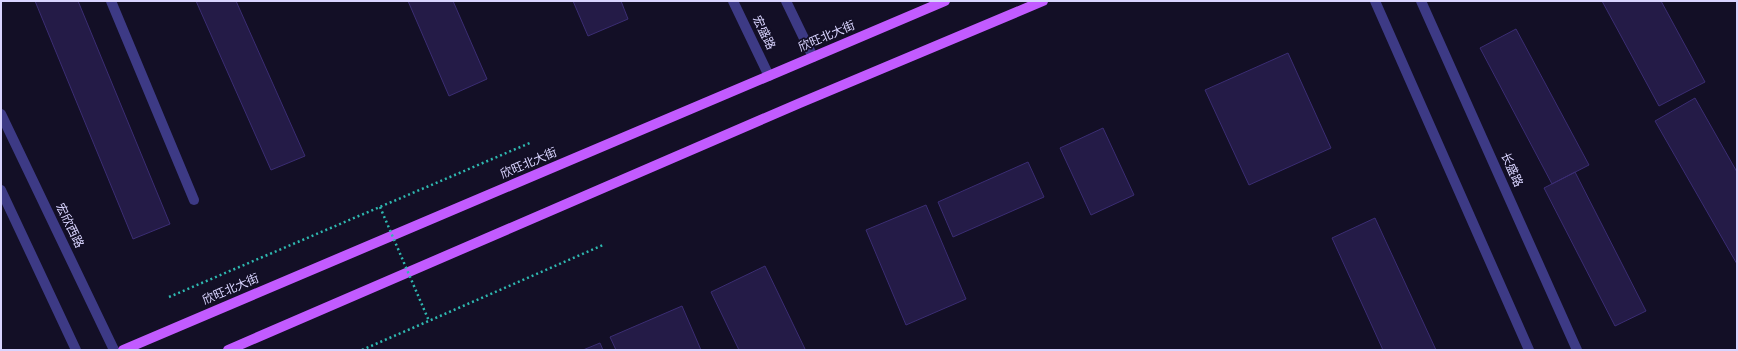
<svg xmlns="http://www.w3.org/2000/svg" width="1738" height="351" font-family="Overpass,'Noto Sans SC',sans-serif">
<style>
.building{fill:#241b47;stroke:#3b2d73}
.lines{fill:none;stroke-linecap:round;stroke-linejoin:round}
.path{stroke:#2fb8b0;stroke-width:2.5;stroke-dasharray:2 3;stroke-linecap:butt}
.minor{stroke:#3d3a85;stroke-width:10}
.major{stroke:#c25bff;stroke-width:10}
.path-bridge{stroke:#2fb8b0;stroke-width:2.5;stroke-dasharray:2 3;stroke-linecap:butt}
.labels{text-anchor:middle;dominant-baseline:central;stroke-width:3.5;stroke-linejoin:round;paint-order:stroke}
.street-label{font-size:12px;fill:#d9d4ff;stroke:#130f26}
</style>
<rect width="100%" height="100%" fill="#130f26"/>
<path class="building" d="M 35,1 L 78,1 L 170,224 L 133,239 Z
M 196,1 L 236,1 L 305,156 L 271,170 Z
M 408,1 L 453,1 L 487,79 L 449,96 Z
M 573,1 L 621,1 L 628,19 L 588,36 Z
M 1602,1 L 1661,1 L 1705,82 L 1659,106 Z
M 1516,29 L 1589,165 L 1552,184 L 1480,48 Z
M 1288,53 L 1331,148 L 1249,185 L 1205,90 Z
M 1695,98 L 1737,172 L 1737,264 L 1655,121 Z
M 1103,128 L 1134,195 L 1091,215 L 1060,148 Z
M 1028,162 L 1044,197 L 953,237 L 938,202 Z
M 1575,172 L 1646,311 L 1615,326 L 1544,188 Z
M 926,205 L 966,299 L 906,325 L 866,230 Z
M 1375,218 L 1436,350 L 1383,350 L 1332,238 Z
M 765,266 L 805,349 L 802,350 L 739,350 L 711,292 Z
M 682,306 L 701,350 L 616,350 L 610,337 Z
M 600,343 L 603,350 L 583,350 Z"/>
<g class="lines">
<path class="path" d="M 169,297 L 532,142
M 362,350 L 603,245"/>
<path class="minor" d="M 111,1 L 194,200
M 733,1 L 769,76
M 786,1 L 813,57
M 1375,1 L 1529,350
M 1421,1 L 1577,350
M 1,114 L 114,350
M 1,190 L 76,350"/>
<path class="major" d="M 123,350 L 945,1
M 228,350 L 800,103 L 1043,1"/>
<path class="path-bridge" d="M 380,207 L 429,321"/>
</g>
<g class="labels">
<g class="street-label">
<text transform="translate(763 33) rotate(64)">宏盛路</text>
<text transform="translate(827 37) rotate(-23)">欣旺北大街</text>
<text transform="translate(529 164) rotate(-23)">欣旺北大街</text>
<text transform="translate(1511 170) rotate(66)">长盛路</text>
<text transform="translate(69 226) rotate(64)">宏欣西路</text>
<text transform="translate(231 290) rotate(-23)">欣旺北大街</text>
</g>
</g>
<rect width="1738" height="351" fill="none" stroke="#d9d4ff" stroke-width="4"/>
</svg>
